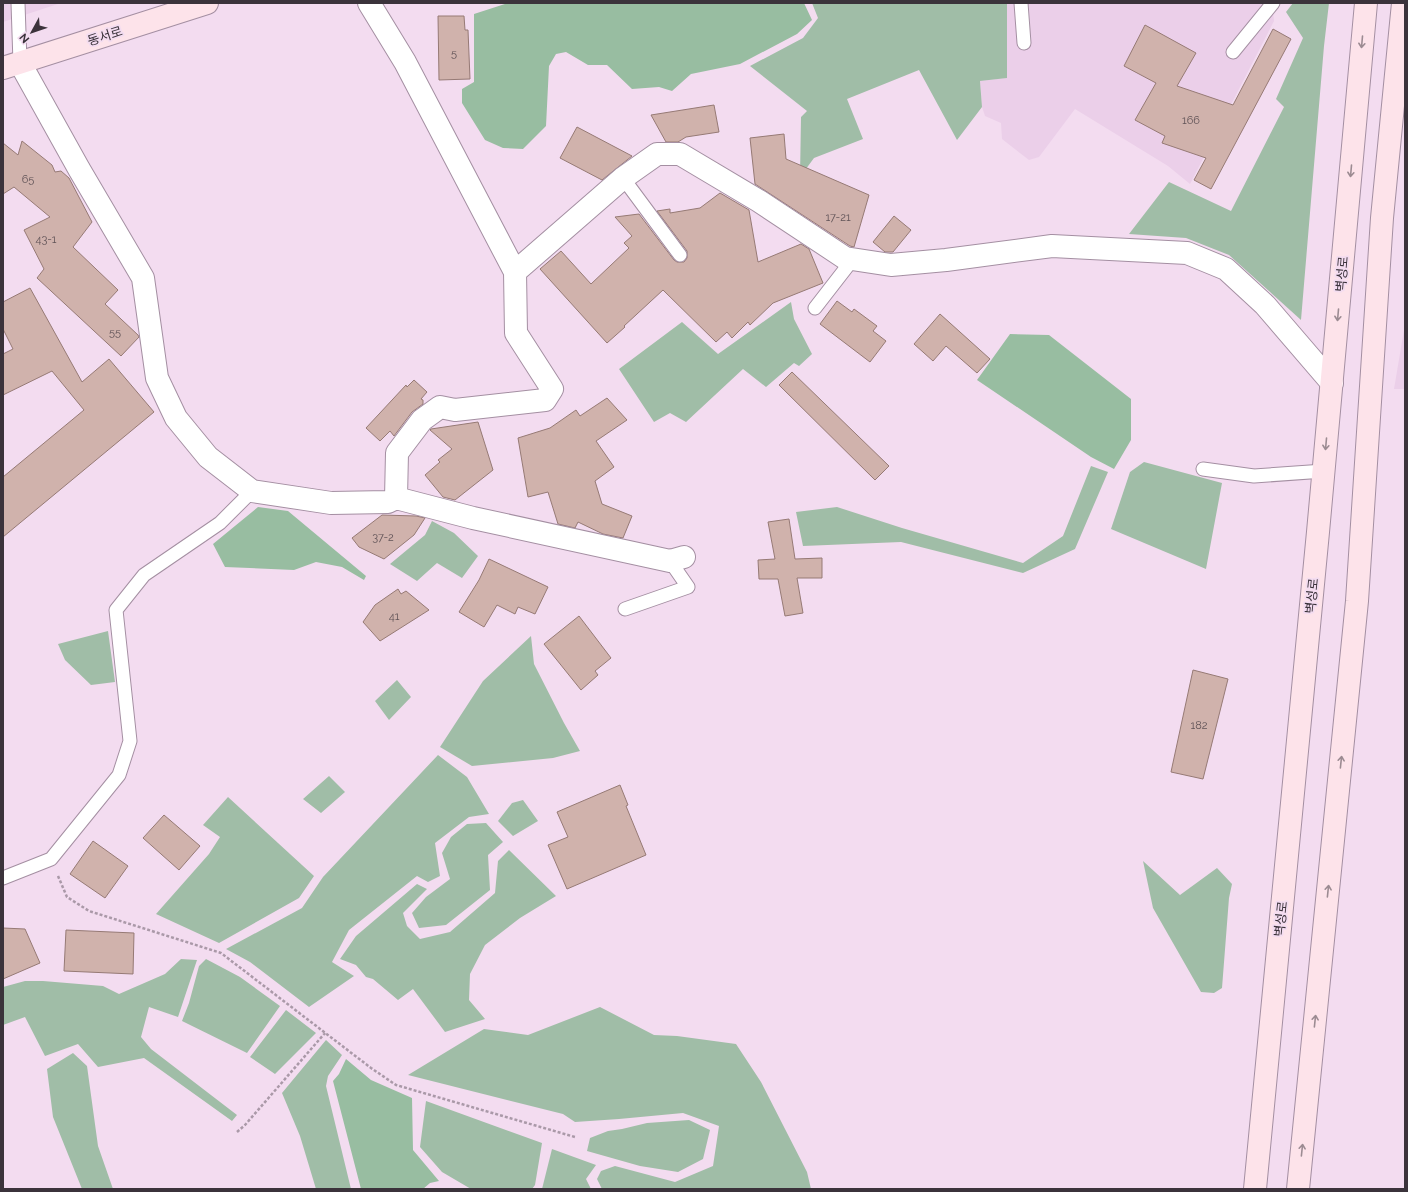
<svg xmlns="http://www.w3.org/2000/svg" width="1408" height="1192" font-family="Raleway,'Noto Sans KR',sans-serif">
<style>
.built{fill:#ebcfe9}
.green{fill:#a0bda7}
.forest{fill:#98bda1}
.building{fill:#d0b2ac;stroke:#967a75}
.lines{fill:none;stroke-linecap:round;stroke-linejoin:round}
.lane-casing{stroke:#a48fa2;stroke-width:15}
.street-casing{stroke:#a48fa2;stroke-width:24}
.secondary-casing{stroke:#a48fa2;stroke-width:24}
.path{stroke:#aa99a8;stroke-width:2.5;stroke-dasharray:3 2;stroke-linecap:butt}
.lane{stroke:#fff;stroke-width:13}
.street{stroke:#fff;stroke-width:22}
.secondary{stroke:#fde3ea;stroke-width:22}
.oneway{stroke:#9c8b92}
.labels{text-anchor:middle;dominant-baseline:central;stroke-width:3.5;stroke-linejoin:round;paint-order:stroke}
.number-label{font-size:11px;fill:#605357}
.street-label{font-size:13px;fill:#3b333b;stroke:#f3dcf0}
</style>
<rect width="100%" height="100%" fill="#f3dcf0"/>
<path class="built" d="M 3,3 L 61,3 L 3,22 Z
M 1007,3 L 1272,3 L 1274,21 L 1190,184 L 1168,166 L 1075,109 L 1039,157 L 1029,160 L 1002,139 L 1001,123 L 985,116 L 982,107 L 980,81 L 1006,78 Z
M 1405,324 L 1405,389 L 1394,389 Z"/>
<path class="green" d="M 812,3 L 1007,3 L 1007,78 L 980,81 L 982,107 L 957,140 L 919,70 L 847,99 L 863,139 L 814,158 L 800,177 L 801,117 L 807,111 L 750,66 L 803,38 L 818,18 Z
M 1293,3 L 1329,3 L 1324,46 L 1301,320 L 1229,255 L 1186,238 L 1129,234 L 1169,182 L 1231,211 L 1284,107 L 1276,99 L 1303,38 L 1286,12 Z
M 791,302 L 794,319 L 812,354 L 799,366 L 794,363 L 766,387 L 743,369 L 686,422 L 670,413 L 654,422 L 619,369 L 682,322 L 718,354 Z
M 1144,462 L 1222,483 L 1206,569 L 1111,529 L 1130,472 Z
M 1091,466 L 1108,472 L 1075,549 L 1023,573 L 901,542 L 803,546 L 796,512 L 837,507 L 902,528 L 1023,563 L 1063,536 Z
M 432,521 L 454,533 L 478,556 L 462,578 L 437,563 L 417,581 L 390,564 L 425,535 Z
M 108,631 L 115,682 L 91,685 L 65,660 L 58,644 Z
M 531,636 L 534,664 L 564,723 L 580,751 L 553,758 L 472,766 L 440,747 L 483,681 Z
M 397,680 L 411,697 L 389,720 L 375,701 Z
M 438,755 L 467,777 L 489,814 L 469,817 L 435,843 L 440,876 L 428,882 L 417,876 L 349,930 L 332,962 L 354,976 L 309,1007 L 250,962 L 226,949 L 302,908 L 323,877 Z
M 329,776 L 345,792 L 321,813 L 303,799 Z
M 228,797 L 314,876 L 299,898 L 219,943 L 156,914 L 209,854 L 220,837 L 203,825 Z
M 523,800 L 538,821 L 513,836 L 498,821 L 512,803 Z
M 486,823 L 503,842 L 488,855 L 490,890 L 446,925 L 419,928 L 412,913 L 426,897 L 450,879 L 442,853 L 451,837 L 467,824 Z
M 509,850 L 556,896 L 520,918 L 485,945 L 470,974 L 469,1000 L 485,1019 L 445,1032 L 413,989 L 398,1000 L 373,979 L 366,977 L 356,965 L 340,959 L 356,936 L 417,884 L 427,889 L 403,913 L 407,926 L 420,939 L 450,932 L 495,893 L 498,861 Z
M 1143,861 L 1180,895 L 1217,868 L 1232,884 L 1229,898 L 1222,988 L 1214,993 L 1201,992 L 1153,908 Z
M 181,959 L 197,960 L 178,1017 L 149,1007 L 141,1037 L 151,1049 L 237,1115 L 232,1121 L 144,1058 L 98,1067 L 78,1044 L 45,1056 L 25,1017 L 3,1025 L 3,987 L 25,981 L 43,981 L 103,986 L 119,994 L 165,974 Z
M 206,959 L 240,977 L 280,1006 L 247,1053 L 182,1021 L 189,1003 L 199,966 Z
M 600,1007 L 654,1035 L 677,1036 L 736,1044 L 761,1082 L 807,1172 L 811,1189 L 602,1189 L 597,1179 L 601,1171 L 615,1166 L 675,1182 L 713,1166 L 719,1126 L 683,1113 L 619,1119 L 575,1122 L 563,1114 L 408,1075 L 484,1029 L 528,1035 Z
M 286,1010 L 316,1033 L 275,1074 L 250,1057 Z
M 326,1040 L 342,1055 L 328,1076 L 326,1086 L 351,1189 L 316,1189 L 300,1136 L 282,1093 Z
M 73,1053 L 87,1066 L 98,1146 L 113,1189 L 82,1189 L 53,1117 L 47,1069 Z
M 426,1101 L 542,1143 L 535,1185 L 532,1189 L 471,1189 L 442,1172 L 420,1147 Z
M 689,1120 L 710,1130 L 703,1159 L 678,1172 L 640,1166 L 587,1151 L 590,1138 L 608,1131 L 622,1129 L 647,1123 Z
M 552,1149 L 596,1165 L 586,1179 L 591,1189 L 542,1189 Z"/>
<path class="forest" d="M 508,3 L 804,3 L 812,20 L 797,34 L 740,64 L 691,74 L 672,91 L 659,87 L 632,89 L 607,65 L 588,65 L 566,52 L 556,54 L 549,66 L 546,126 L 523,149 L 503,148 L 485,140 L 462,103 L 462,89 L 474,82 L 474,14 Z
M 1010,334 L 1049,335 L 1131,399 L 1131,440 L 1114,469 L 1091,457 L 977,380 Z
M 258,507 L 288,511 L 366,576 L 364,580 L 342,567 L 316,562 L 294,570 L 225,567 L 213,544 Z
M 346,1059 L 371,1080 L 412,1098 L 413,1150 L 439,1181 L 430,1183 L 423,1189 L 361,1189 L 333,1081 L 339,1074 Z"/>
<path class="building" d="M 438,16 L 464,16 L 465,30 L 468,30 L 470,79 L 439,80 Z
M 1145,25 L 1196,53 L 1177,86 L 1233,105 L 1273,29 L 1291,39 L 1211,189 L 1194,180 L 1206,158 L 1162,143 L 1165,136 L 1135,120 L 1156,83 L 1124,66 Z
M 714,105 L 719,132 L 686,137 L 678,142 L 666,142 L 651,115 Z
M 577,127 L 632,156 L 602,180 L 560,158 Z
M 784,134 L 786,159 L 869,195 L 854,247 L 850,246 L 755,184 L 750,138 Z
M 22,141 L 52,165 L 55,172 L 61,171 L 69,178 L 92,222 L 73,247 L 118,290 L 105,304 L 138,335 L 139,337 L 121,356 L 37,278 L 44,269 L 24,230 L 50,217 L 14,187 L 3,194 L 3,143 L 18,155 Z
M 720,193 L 749,210 L 758,262 L 801,244 L 809,249 L 823,283 L 773,303 L 750,325 L 748,322 L 732,338 L 727,332 L 716,342 L 663,290 L 624,326 L 625,327 L 607,343 L 540,269 L 561,251 L 591,284 L 629,248 L 624,243 L 632,236 L 615,217 L 639,214 L 674,260 L 677,262 L 684,262 L 687,258 L 687,251 L 657,211 L 670,209 L 670,213 L 700,208 Z
M 894,216 L 911,230 L 893,252 L 885,252 L 873,242 Z
M 30,288 L 82,382 L 109,359 L 154,412 L 3,537 L 3,477 L 84,410 L 52,371 L 3,395 L 3,354 L 13,349 L 3,329 L 3,302 Z
M 837,301 L 852,312 L 854,309 L 877,326 L 873,331 L 886,341 L 870,362 L 820,324 Z
M 940,314 L 990,359 L 977,373 L 946,346 L 933,361 L 914,344 Z
M 792,372 L 889,466 L 875,480 L 779,385 Z
M 414,380 L 427,392 L 421,399 L 423,400 L 423,404 L 412,412 L 394,436 L 390,431 L 380,441 L 366,428 L 406,385 L 407,387 Z
M 607,398 L 627,420 L 596,441 L 614,467 L 595,481 L 602,504 L 632,516 L 623,538 L 603,534 L 578,522 L 575,528 L 558,524 L 548,492 L 528,497 L 518,438 L 550,428 L 576,410 L 580,416 Z
M 478,422 L 493,470 L 455,500 L 443,497 L 425,475 L 440,462 L 438,460 L 452,449 L 430,430 L 431,429 Z
M 382,515 L 416,516 L 425,518 L 414,535 L 384,559 L 359,547 L 352,538 Z
M 789,519 L 795,559 L 822,558 L 822,578 L 797,578 L 803,613 L 785,616 L 778,579 L 759,579 L 758,560 L 775,559 L 768,522 Z
M 489,559 L 548,587 L 535,614 L 518,607 L 515,614 L 497,605 L 484,627 L 459,612 L 479,580 Z
M 398,589 L 401,594 L 406,591 L 429,610 L 380,641 L 363,622 L 375,605 Z
M 579,616 L 611,658 L 595,671 L 598,675 L 581,690 L 544,644 Z
M 1193,670 L 1228,679 L 1203,779 L 1171,772 Z
M 620,785 L 628,805 L 626,806 L 646,855 L 567,889 L 548,845 L 568,837 L 557,812 Z
M 164,815 L 200,846 L 179,870 L 143,838 Z
M 93,841 L 128,866 L 105,898 L 70,874 Z
M 3,928 L 25,929 L 40,963 L 3,979 Z
M 66,930 L 134,933 L 133,974 L 64,971 Z"/>
<g class="lines">
<g class="lane-casing">
<path id="lane" d="M 18,3 L 20,63
M 1021,3 L 1024,43
M 1233,52 L 1273,3
M 623,178 L 680,255
M 815,308 L 853,259
M 1203,469 L 1254,476 L 1324,471
M 625,609 L 688,587 L 670,561
M 3,878 L 51,859 L 119,775 L 130,741 L 116,610 L 144,575 L 220,523 L 252,491"/>
</g>
<g class="street-casing">
<path id="street" d="M 369,3 L 405,62 L 515,272 L 516,333 L 552,389 L 545,400 L 455,410 L 440,407 L 422,420 L 397,453 L 396,498
M 20,63 L 79,169 L 143,278 L 157,378 L 176,418 L 208,457 L 252,491 L 331,503 L 388,502 L 396,498 L 473,518 L 670,561 L 684,557
M 515,272 L 623,178 L 657,154 L 680,154 L 759,201 L 845,258 L 891,265 L 946,260 L 1052,246 L 1187,253 L 1226,269 L 1265,305 L 1332,383"/>
</g>
<g class="secondary-casing">
<path id="secondary" d="M 3,68 L 207,3
M 1255,1189 L 1318,532 L 1366,3
M 1298,1189 L 1357,601 L 1382,218 L 1403,3"/>
</g>
<path class="path" d="M 58,876 L 67,897 L 89,911 L 221,953 L 371,1068 L 396,1085 L 575,1137
M 237,1132 L 245,1125 L 325,1033"/>
<use href="#lane" class="lane"/>
<use href="#street" class="street"/>
<use href="#secondary" class="secondary"/>
</g>
<defs><path id="oneway-shaft" d="M-6 0H5M1.5-3L5.5 0L1.5 3" fill="none" stroke-width="1.6" stroke-linecap="round" stroke-linejoin="round"/></defs>
<g class="oneway">
<use href="#oneway-shaft" transform="translate(1362 42) rotate(95)"/>
<use href="#oneway-shaft" transform="translate(1351 171) rotate(95)"/>
<use href="#oneway-shaft" transform="translate(1338 315) rotate(95)"/>
<use href="#oneway-shaft" transform="translate(1326 444) rotate(95)"/>
<use href="#oneway-shaft" transform="translate(1341 762) rotate(-84)"/>
<use href="#oneway-shaft" transform="translate(1328 891) rotate(-84)"/>
<use href="#oneway-shaft" transform="translate(1315 1021) rotate(-84)"/>
<use href="#oneway-shaft" transform="translate(1302 1150) rotate(-84)"/>
</g>
<g class="labels">
<g class="number-label">
<text x="454" y="53">5</text>
<text x="1191" y="120">166</text>
<text x="28" y="179">65</text>
<text x="838" y="217">17-21</text>
<text x="46" y="239">43-1</text>
<text x="115" y="332">55</text>
<text x="383" y="537">37-2</text>
<text x="394" y="616">41</text>
<text x="1199" y="725">182</text>
</g>
<g class="street-label">
<text transform="translate(105 36) rotate(-18)">동서로</text>
<text transform="translate(1342 274) rotate(-85)">벽성로</text>
<text transform="translate(1312 596) rotate(-84)">벽성로</text>
<text transform="translate(1281 919) rotate(-84)">벽성로</text>
</g>
</g>
<rect width="1408" height="1192" fill="none" stroke="#3b333b" stroke-width="8"/>
<g transform="translate(32 32) rotate(230)" stroke="#f3dcf0" stroke-width="3" paint-order="stroke">
<path d="M0-3L7 15L0 10L-7 15Z" fill="#3b333b"/>
<text y="-6" font-size="11" font-weight="bold" text-anchor="middle" fill="#3b333b">N</text>
</g>
</svg>
